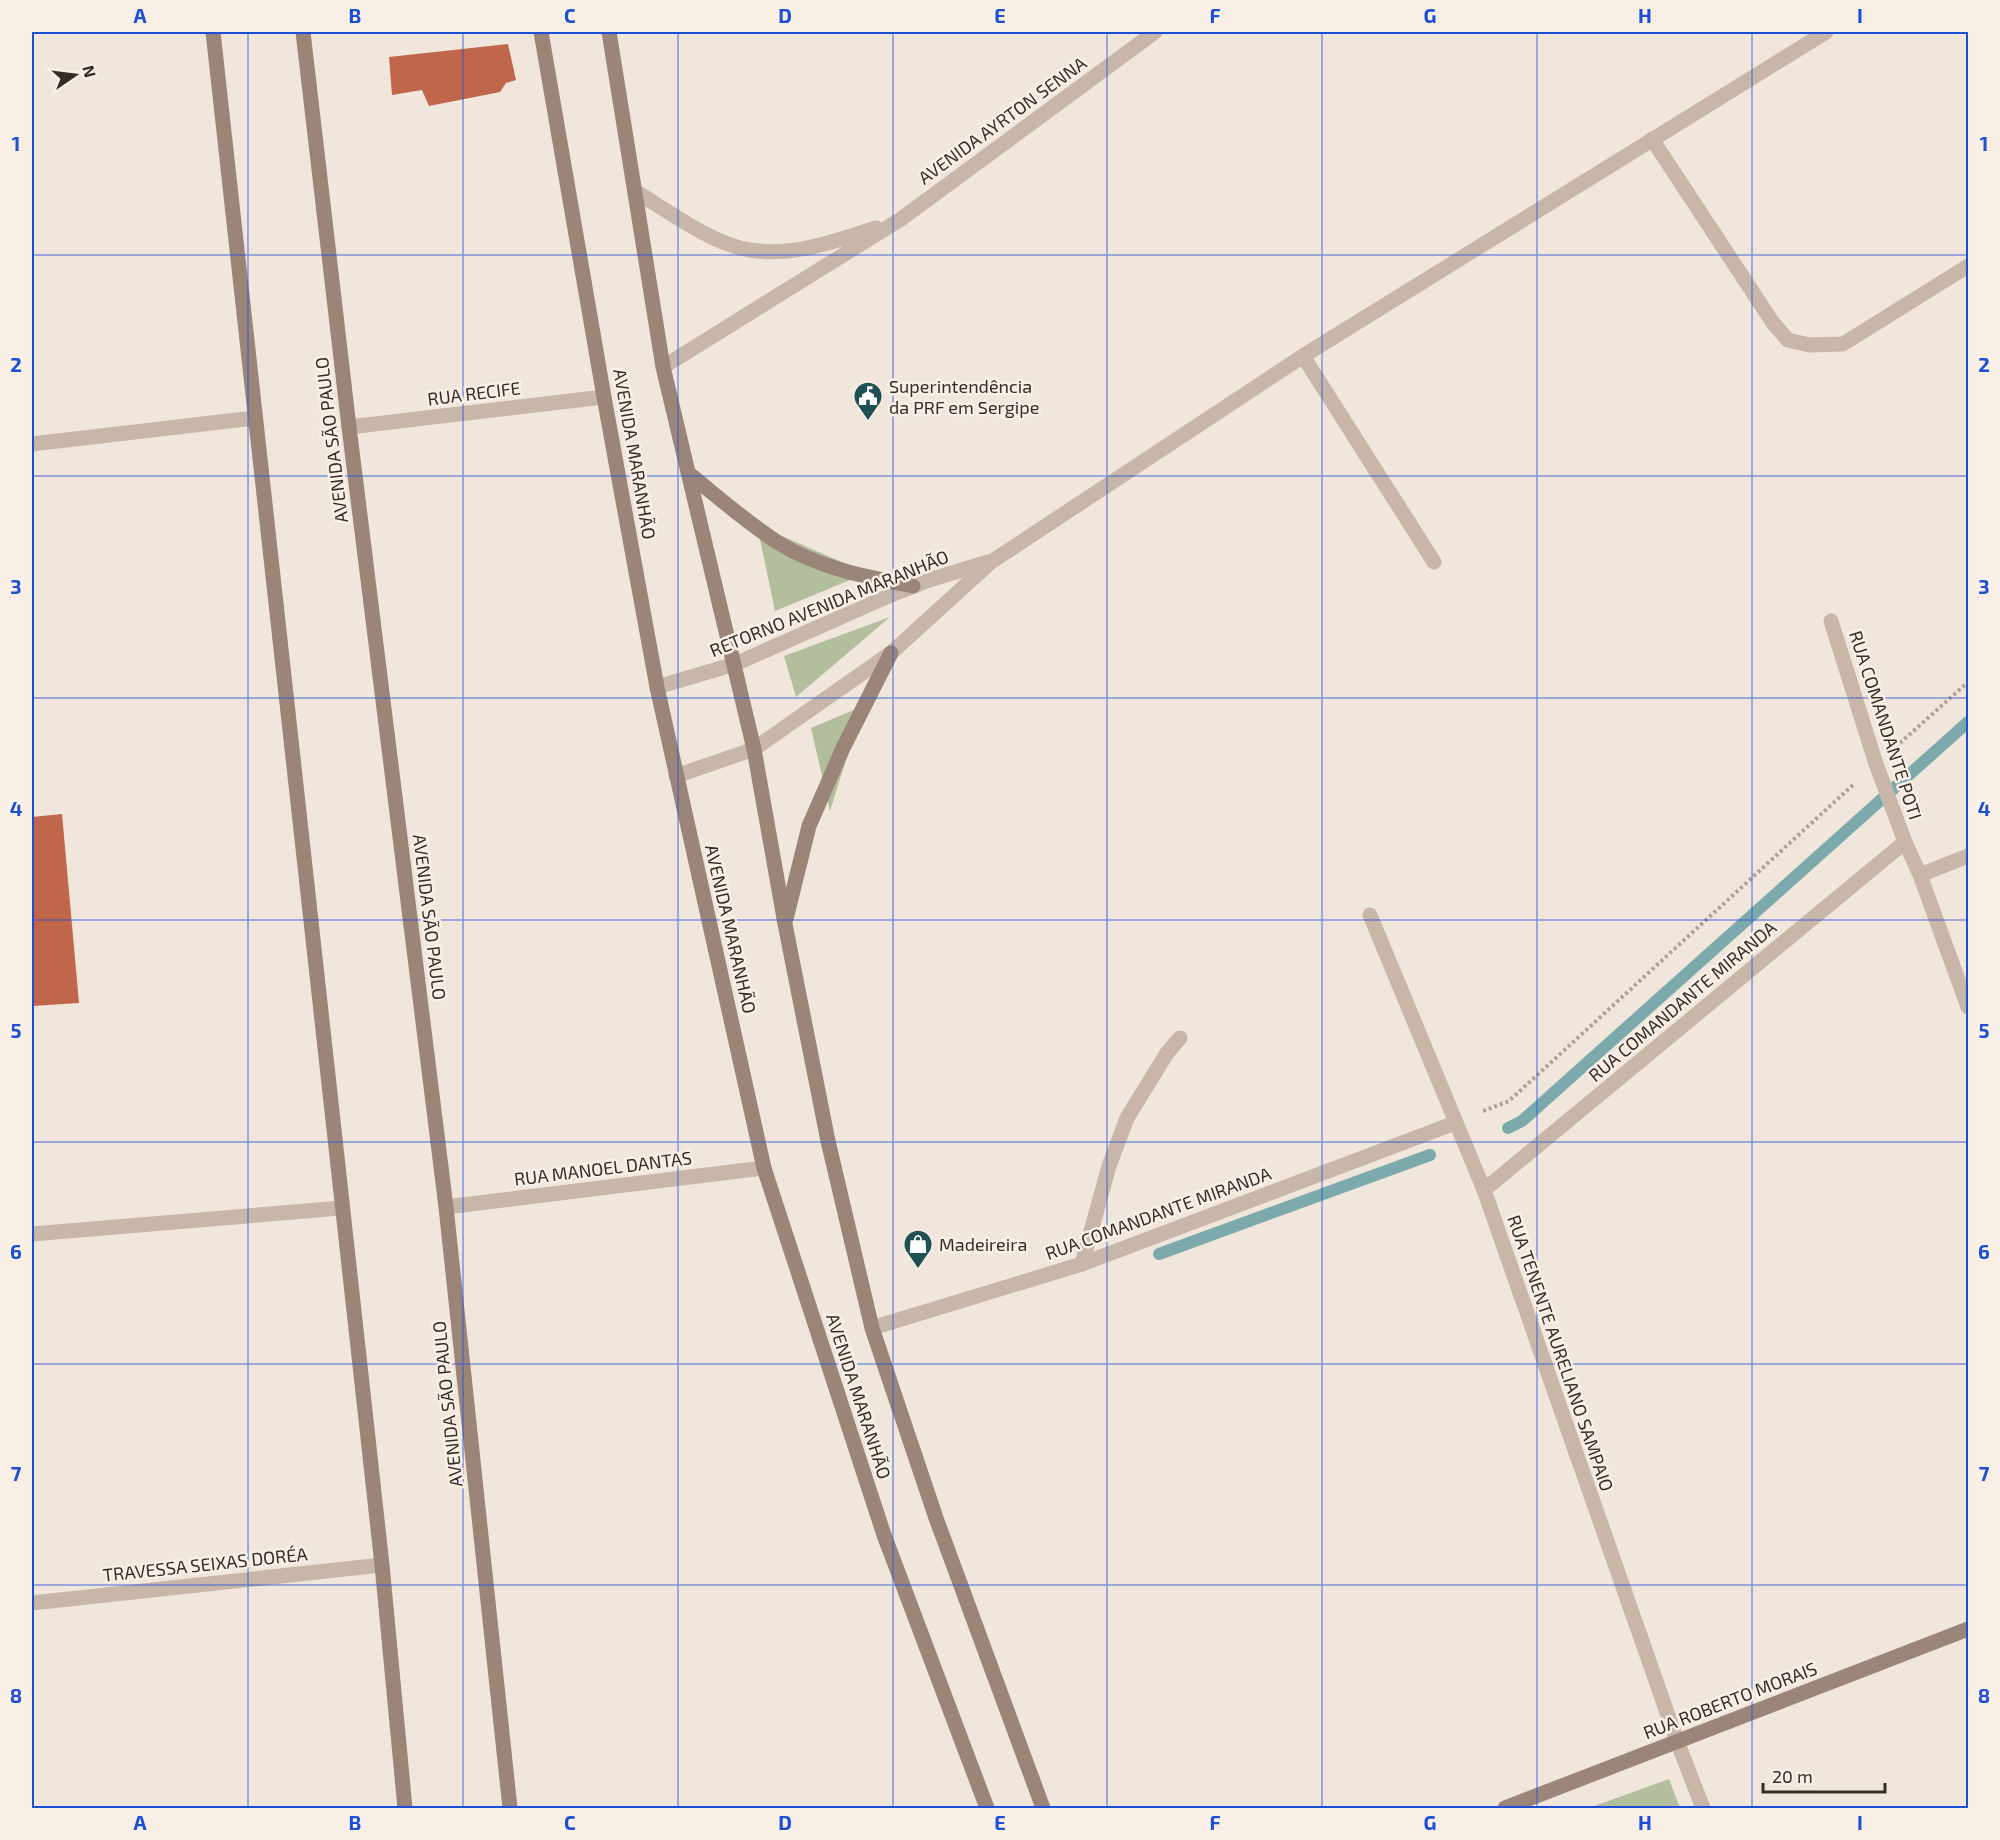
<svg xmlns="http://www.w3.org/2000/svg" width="2000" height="1840" font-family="'Exo 2',sans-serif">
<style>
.green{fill:#b3bf9c}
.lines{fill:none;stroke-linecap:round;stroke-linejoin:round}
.stream{stroke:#7caaac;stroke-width:12}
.building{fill:#c0664a}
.path{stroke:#b4a092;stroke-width:4;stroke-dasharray:3 3;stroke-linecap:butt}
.lane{stroke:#c8b6a8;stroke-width:15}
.street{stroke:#c8b6a8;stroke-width:15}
.secondary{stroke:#9b8579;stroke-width:15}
.grid{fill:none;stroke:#1d4ed8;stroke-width:1.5;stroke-opacity:0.55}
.labels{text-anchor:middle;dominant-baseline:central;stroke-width:5;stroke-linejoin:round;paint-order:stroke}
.street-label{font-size:18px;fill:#352c28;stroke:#f8f0e7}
.poi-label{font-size:18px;fill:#352c28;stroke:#f8f0e7;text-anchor:start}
.neatline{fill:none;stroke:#1d4ed8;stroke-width:2}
.grid-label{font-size:20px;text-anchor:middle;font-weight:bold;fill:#1d4ed8}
</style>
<rect width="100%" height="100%" fill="#f0e6db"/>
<path class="green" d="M 757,525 L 867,573 L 775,611 Z
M 890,617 L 796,697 L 784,656 Z
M 863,706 L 830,811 L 811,728 Z
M 1669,1779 L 1680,1808 L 1589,1808 Z"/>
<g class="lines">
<path class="stream" d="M 1508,1128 L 1522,1121 L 1968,722
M 1159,1254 L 1430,1155"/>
</g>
<path class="building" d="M 508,44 L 516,80 L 506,83 L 500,92 L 429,106 L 422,90 L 392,95 L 389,57 Z
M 62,814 L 79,1003 L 32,1006 L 32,817 Z"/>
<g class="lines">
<path class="path" d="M 1900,743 L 1968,682
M 1483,1111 L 1509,1101 L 1854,784"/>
<path class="lane" d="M 1652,139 L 1773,323 L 1788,340 L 1809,345 L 1843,344 L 1968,266
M 1303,356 L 1434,562
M 657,687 L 735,664 L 891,595 L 929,580 L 988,562
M 676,776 L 754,749 L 891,653 L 991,562 L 1303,356 L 1826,32
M 1082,1264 L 1109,1166 L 1127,1118 L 1167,1053 L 1180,1038"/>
<path class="street" d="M 635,191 C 668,211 712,244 750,250 C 793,257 836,241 876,228
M 663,367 L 901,219 L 1155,32
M 349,427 L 604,397
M 32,444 L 254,418
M 1831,621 L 1876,764 L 1905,842 L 1920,875 L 1968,1007
M 1920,875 L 1968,856
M 1370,915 L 1484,1190 L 1677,1741 L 1703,1808
M 1484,1190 L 1905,842
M 446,1207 L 764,1168
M 32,1234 L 341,1208
M 872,1328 L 1082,1264 L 1455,1123
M 32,1603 L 382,1565"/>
<path class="secondary" d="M 213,32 L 382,1565 L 405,1808
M 303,32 L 349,427 L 446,1207 L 510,1808
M 541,32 L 604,397 L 657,687 L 764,1168 L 884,1535 L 987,1808
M 609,32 L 663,367 L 754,749 L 785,924 L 828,1141 L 872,1328 L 936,1518 L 1043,1808
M 688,473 C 717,496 746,522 777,542 C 818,568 866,577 913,586
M 786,919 L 809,826 L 843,748 L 891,653
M 1505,1808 L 1968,1629"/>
</g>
<path class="grid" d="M 248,32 L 248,1808M 463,32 L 463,1808M 678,32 L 678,1808M 893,32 L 893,1808M 1107,32 L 1107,1808M 1322,32 L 1322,1808M 1537,32 L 1537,1808M 1752,32 L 1752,1808M 32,255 L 1968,255M 32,476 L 1968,476M 32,698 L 1968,698M 32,920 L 1968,920M 32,1142 L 1968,1142M 32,1364 L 1968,1364M 32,1585 L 1968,1585"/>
<defs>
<g id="civic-pin" transform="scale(1.5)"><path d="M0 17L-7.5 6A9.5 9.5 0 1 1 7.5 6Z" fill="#1f5154" stroke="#f8f0e7"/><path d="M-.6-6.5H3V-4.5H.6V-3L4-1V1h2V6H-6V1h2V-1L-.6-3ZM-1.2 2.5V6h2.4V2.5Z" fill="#fff"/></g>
<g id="shop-pin" transform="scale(1.5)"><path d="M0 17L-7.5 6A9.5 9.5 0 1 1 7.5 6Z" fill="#1f5154" stroke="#f8f0e7"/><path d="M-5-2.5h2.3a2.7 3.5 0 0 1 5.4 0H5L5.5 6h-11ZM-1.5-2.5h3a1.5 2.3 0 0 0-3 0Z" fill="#fff"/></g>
</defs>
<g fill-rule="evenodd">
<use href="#civic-pin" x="868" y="396"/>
<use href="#shop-pin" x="918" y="1244"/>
</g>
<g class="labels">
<g class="street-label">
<text transform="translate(1002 120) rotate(-36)">AVENIDA AYRTON SENNA</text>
<text transform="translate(474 393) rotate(-7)">RUA RECIFE</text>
<text transform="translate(331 440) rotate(-97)">AVENIDA SÃO PAULO</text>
<text transform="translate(635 454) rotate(80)">AVENIDA MARANHÃO</text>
<text transform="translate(829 603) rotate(-22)">RETORNO AVENIDA MARANHÃO</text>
<text transform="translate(1886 725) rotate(72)">RUA COMANDANTE POTI</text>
<text transform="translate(430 917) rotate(83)">AVENIDA SÃO PAULO</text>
<text transform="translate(731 929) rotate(77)">AVENIDA MARANHÃO</text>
<text transform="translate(1682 1001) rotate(-40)">RUA COMANDANTE MIRANDA</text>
<text transform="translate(603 1168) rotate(-7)">RUA MANOEL DANTAS</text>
<text transform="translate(1158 1213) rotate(-20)">RUA COMANDANTE MIRANDA</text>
<text transform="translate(1561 1353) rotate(71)">RUA TENENTE AURELIANO SAMPAIO</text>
<text transform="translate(859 1396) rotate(72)">AVENIDA MARANHÃO</text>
<text transform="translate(447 1404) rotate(-96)">AVENIDA SÃO PAULO</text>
<text transform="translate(205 1564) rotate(-6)">TRAVESSA SEIXAS DORÉA</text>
<text transform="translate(1730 1700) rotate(-21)">RUA ROBERTO MORAIS</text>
</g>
<g class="poi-label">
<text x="889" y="386">Superintendência<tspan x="889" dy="21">da PRF em Sergipe</tspan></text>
<text x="939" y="1244">Madeireira</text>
</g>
</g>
<rect width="2000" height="1840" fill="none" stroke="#f8f0e7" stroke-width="66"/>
<g transform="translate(75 75) rotate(76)" stroke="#f8f0e7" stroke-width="4.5" paint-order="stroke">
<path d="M0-4.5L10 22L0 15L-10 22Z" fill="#352c28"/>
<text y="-9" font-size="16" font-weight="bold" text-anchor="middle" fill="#352c28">N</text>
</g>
<path d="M1763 1783v9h122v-9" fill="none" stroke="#352c28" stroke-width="3"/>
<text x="1772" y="1783" font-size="18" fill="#352c28" stroke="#f8f0e7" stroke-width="4.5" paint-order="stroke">20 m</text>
<rect x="33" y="33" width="1934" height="1774" class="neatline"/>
<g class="grid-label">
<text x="140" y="23">A</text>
<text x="355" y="23">B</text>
<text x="570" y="23">C</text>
<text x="785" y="23">D</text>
<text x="1000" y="23">E</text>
<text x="1215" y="23">F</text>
<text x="1430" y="23">G</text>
<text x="1645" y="23">H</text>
<text x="1860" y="23">I</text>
<text x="16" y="151">1</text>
<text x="1984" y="151">1</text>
<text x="16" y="372">2</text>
<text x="1984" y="372">2</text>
<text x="16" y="594">3</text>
<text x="1984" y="594">3</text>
<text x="16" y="816">4</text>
<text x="1984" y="816">4</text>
<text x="16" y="1038">5</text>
<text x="1984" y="1038">5</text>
<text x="16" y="1259">6</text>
<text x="1984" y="1259">6</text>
<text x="16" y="1481">7</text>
<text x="1984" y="1481">7</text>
<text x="16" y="1703">8</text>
<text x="1984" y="1703">8</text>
<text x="140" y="1830">A</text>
<text x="355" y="1830">B</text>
<text x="570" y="1830">C</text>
<text x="785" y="1830">D</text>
<text x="1000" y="1830">E</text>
<text x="1215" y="1830">F</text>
<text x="1430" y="1830">G</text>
<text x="1645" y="1830">H</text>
<text x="1860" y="1830">I</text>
</g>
</svg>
